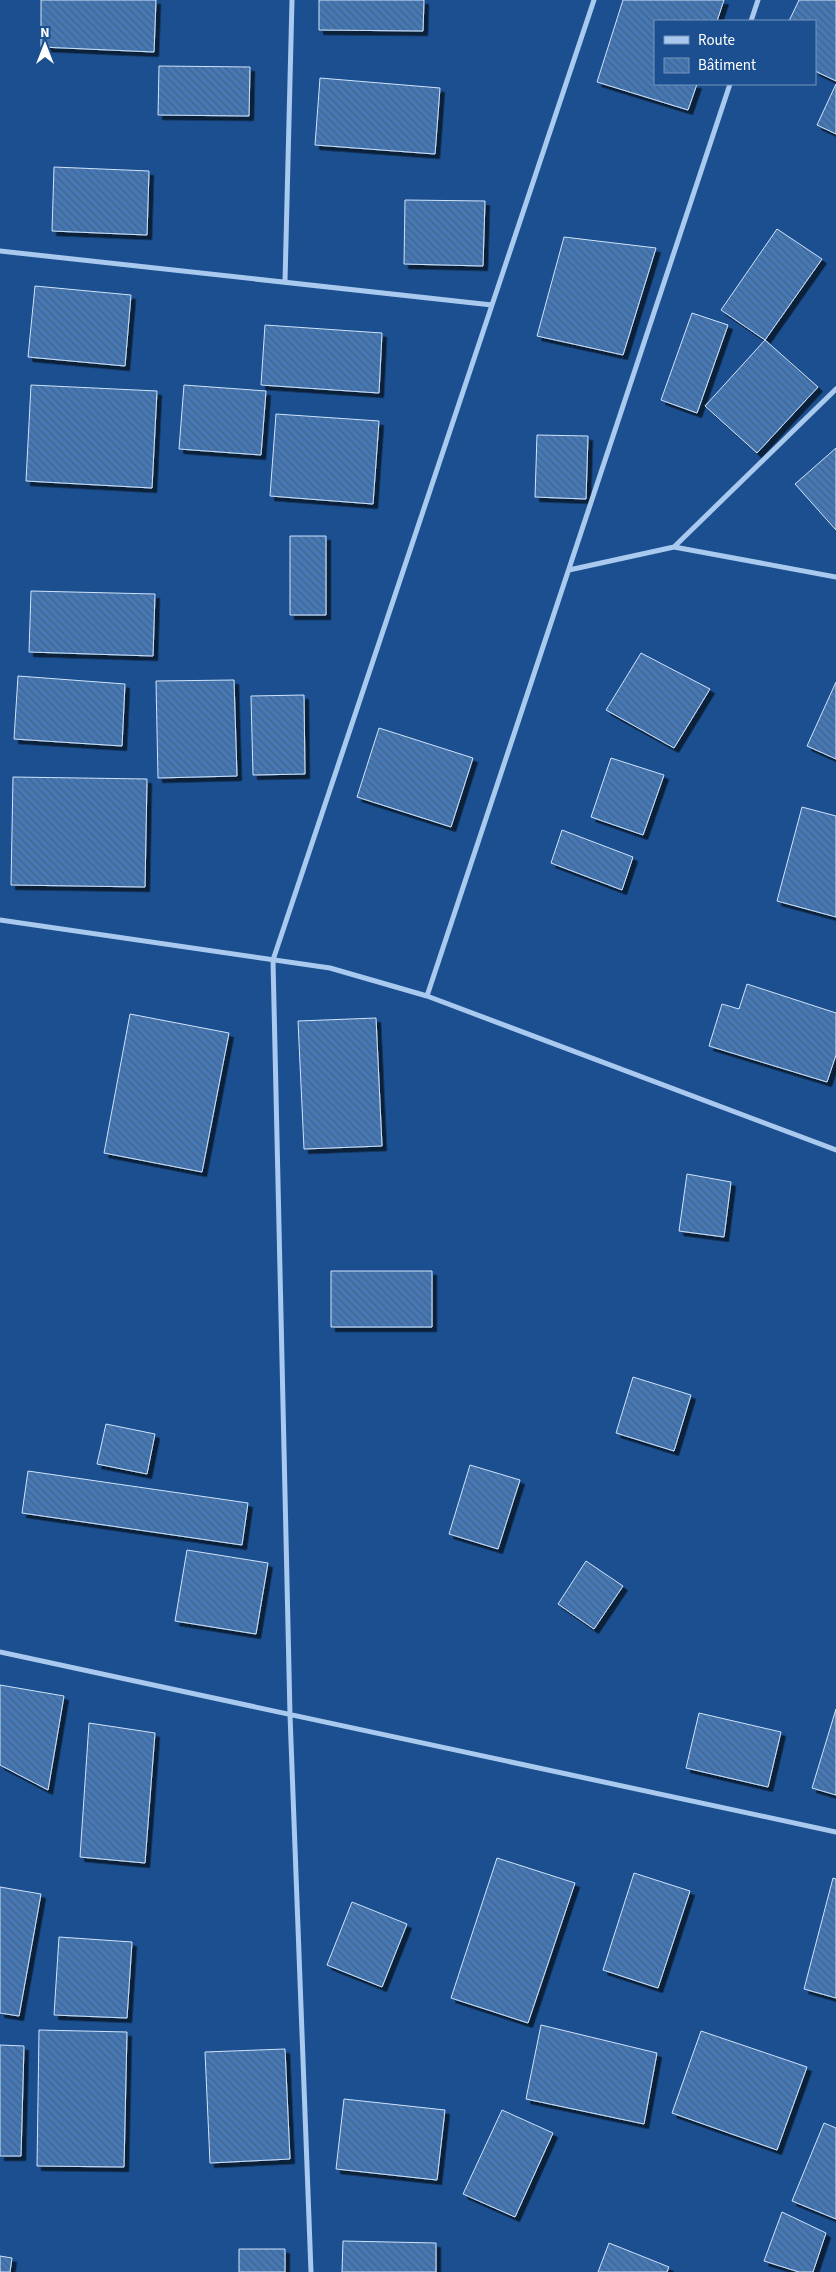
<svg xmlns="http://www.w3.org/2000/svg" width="836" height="2272" font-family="'Source Sans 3',sans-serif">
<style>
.building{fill:url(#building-back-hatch);stroke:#cfe3fa;filter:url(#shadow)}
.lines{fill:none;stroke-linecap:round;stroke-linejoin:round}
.minor{stroke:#a9c9ee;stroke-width:5}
</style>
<defs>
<pattern id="building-back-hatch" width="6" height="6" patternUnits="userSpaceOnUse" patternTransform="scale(1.25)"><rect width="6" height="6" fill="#4478b7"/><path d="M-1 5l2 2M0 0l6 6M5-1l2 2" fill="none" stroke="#486282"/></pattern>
<filter id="shadow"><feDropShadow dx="4.5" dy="4.5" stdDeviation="0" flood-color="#0009"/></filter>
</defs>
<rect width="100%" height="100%" fill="#1b4f8f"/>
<path class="building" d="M 41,0 L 156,0 L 154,52 L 41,47 Z
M 319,0 L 424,0 L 423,31 L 319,30 Z
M 623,0 L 724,0 L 717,21 L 655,21 L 655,84 L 697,84 L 688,110 L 597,82 Z
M 799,0 L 836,0 L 836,81 L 815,71 L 815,21 L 789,21 Z
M 159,66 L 250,67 L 249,116 L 158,115 Z
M 320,78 L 440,88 L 435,154 L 315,145 Z
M 836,84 L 836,134 L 817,125 Z
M 54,167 L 149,171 L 147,235 L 52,231 Z
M 405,200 L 485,201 L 483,266 L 404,264 Z
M 777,229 L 822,259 L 765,340 L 721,310 Z
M 564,237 L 656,248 L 623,355 L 537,336 Z
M 35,286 L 131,295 L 125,366 L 28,357 Z
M 692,313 L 728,325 L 697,413 L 661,400 Z
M 265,325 L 382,333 L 379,393 L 261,385 Z
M 765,340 L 818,387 L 757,453 L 705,406 Z
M 31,385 L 157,391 L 152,488 L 26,481 Z
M 184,385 L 266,391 L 261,455 L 179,449 Z
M 276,414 L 379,421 L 373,504 L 270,496 Z
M 537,435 L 588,436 L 586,499 L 535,497 Z
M 836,448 L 836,530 L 795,484 Z
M 290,536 L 326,536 L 326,615 L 290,615 Z
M 31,591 L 155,594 L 153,656 L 29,652 Z
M 641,653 L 710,689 L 674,748 L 606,710 Z
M 18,676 L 125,684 L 122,746 L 14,739 Z
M 234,680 L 237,776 L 158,778 L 156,681 Z
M 836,682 L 836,759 L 807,746 Z
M 304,695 L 305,774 L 253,775 L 251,696 Z
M 379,728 L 473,758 L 451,827 L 357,797 Z
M 611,758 L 664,775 L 643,835 L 591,817 Z
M 13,777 L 147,779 L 145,887 L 11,885 Z
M 802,807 L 836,816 L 836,917 L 777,901 Z
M 562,830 L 633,857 L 622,890 L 551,863 Z
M 747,984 L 836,1013 L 836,1055 L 827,1082 L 709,1046 L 722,1004 L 739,1009 Z
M 130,1014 L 229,1033 L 202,1172 L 104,1153 Z
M 376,1018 L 382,1146 L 304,1149 L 298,1021 Z
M 687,1174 L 731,1182 L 724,1237 L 679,1231 Z
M 331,1271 L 432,1271 L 432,1327 L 331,1327 Z
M 633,1377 L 691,1395 L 674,1451 L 616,1433 Z
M 106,1424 L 155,1434 L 147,1474 L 97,1464 Z
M 470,1465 L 520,1480 L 498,1549 L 449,1534 Z
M 28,1471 L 248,1503 L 242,1545 L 22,1513 Z
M 187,1550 L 268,1563 L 256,1634 L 175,1621 Z
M 586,1561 L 623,1586 L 594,1629 L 558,1604 Z
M 0,1685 L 64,1696 L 48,1790 L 0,1765 Z
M 836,1709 L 836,1795 L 812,1788 Z
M 699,1713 L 781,1732 L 768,1787 L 686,1768 Z
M 89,1723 L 155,1733 L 145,1863 L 80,1857 Z
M 497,1858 L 575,1883 L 528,2023 L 451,1998 Z
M 634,1873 L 690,1891 L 658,1988 L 603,1970 Z
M 833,1878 L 836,1879 L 836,1998 L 804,1989 Z
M 0,1887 L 41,1894 L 19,2016 L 0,2013 Z
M 352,1902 L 407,1924 L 382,1987 L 327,1965 Z
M 59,1937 L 132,1942 L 127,2018 L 54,2015 Z
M 541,2025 L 657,2053 L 644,2124 L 526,2099 Z
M 39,2030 L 127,2032 L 124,2167 L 37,2166 Z
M 701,2031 L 807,2067 L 777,2150 L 672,2113 Z
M 0,2045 L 24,2046 L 21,2156 L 0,2156 Z
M 285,2049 L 290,2159 L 210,2163 L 205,2052 Z
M 344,2099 L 445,2110 L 437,2180 L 336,2169 Z
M 502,2110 L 553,2133 L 515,2217 L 463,2194 Z
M 824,2123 L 836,2128 L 836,2219 L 792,2201 Z
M 782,2212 L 826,2233 L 813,2272 L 799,2272 L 764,2261 Z
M 343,2241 L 436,2243 L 436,2272 L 342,2272 Z
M 609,2243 L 669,2267 L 667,2272 L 598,2272 Z
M 239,2249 L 285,2249 L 285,2272 L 239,2272 Z
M 0,2256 L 12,2258 L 10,2272 L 0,2272 Z"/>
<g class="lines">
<path class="minor" d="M 751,21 L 758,0
M 0,251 L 492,305
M 285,282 L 292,0
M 674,547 L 836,389
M 569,570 L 674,547 L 836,577
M 0,920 L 330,968 L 427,996 L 836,1150
M 427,996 L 730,84
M 0,1652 L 836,1832
M 311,2272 L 290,1715 L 273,960 L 594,0"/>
</g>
<rect x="654" y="20" width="162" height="65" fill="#1b4f8f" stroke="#7695bc"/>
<rect x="664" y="36" width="25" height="8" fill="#a9c9ee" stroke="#7695bc"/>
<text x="698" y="45" font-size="15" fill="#ffffff">Route</text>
<rect x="664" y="58" width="25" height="15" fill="url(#building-back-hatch)" stroke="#7695bc"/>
<text x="698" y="70" font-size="15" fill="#ffffff">Bâtiment</text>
<g transform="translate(45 45)" stroke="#1b4f8f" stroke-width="4" paint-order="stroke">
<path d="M0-4L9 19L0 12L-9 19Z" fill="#ffffff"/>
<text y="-8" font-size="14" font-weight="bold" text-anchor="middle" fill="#ffffff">N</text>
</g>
</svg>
